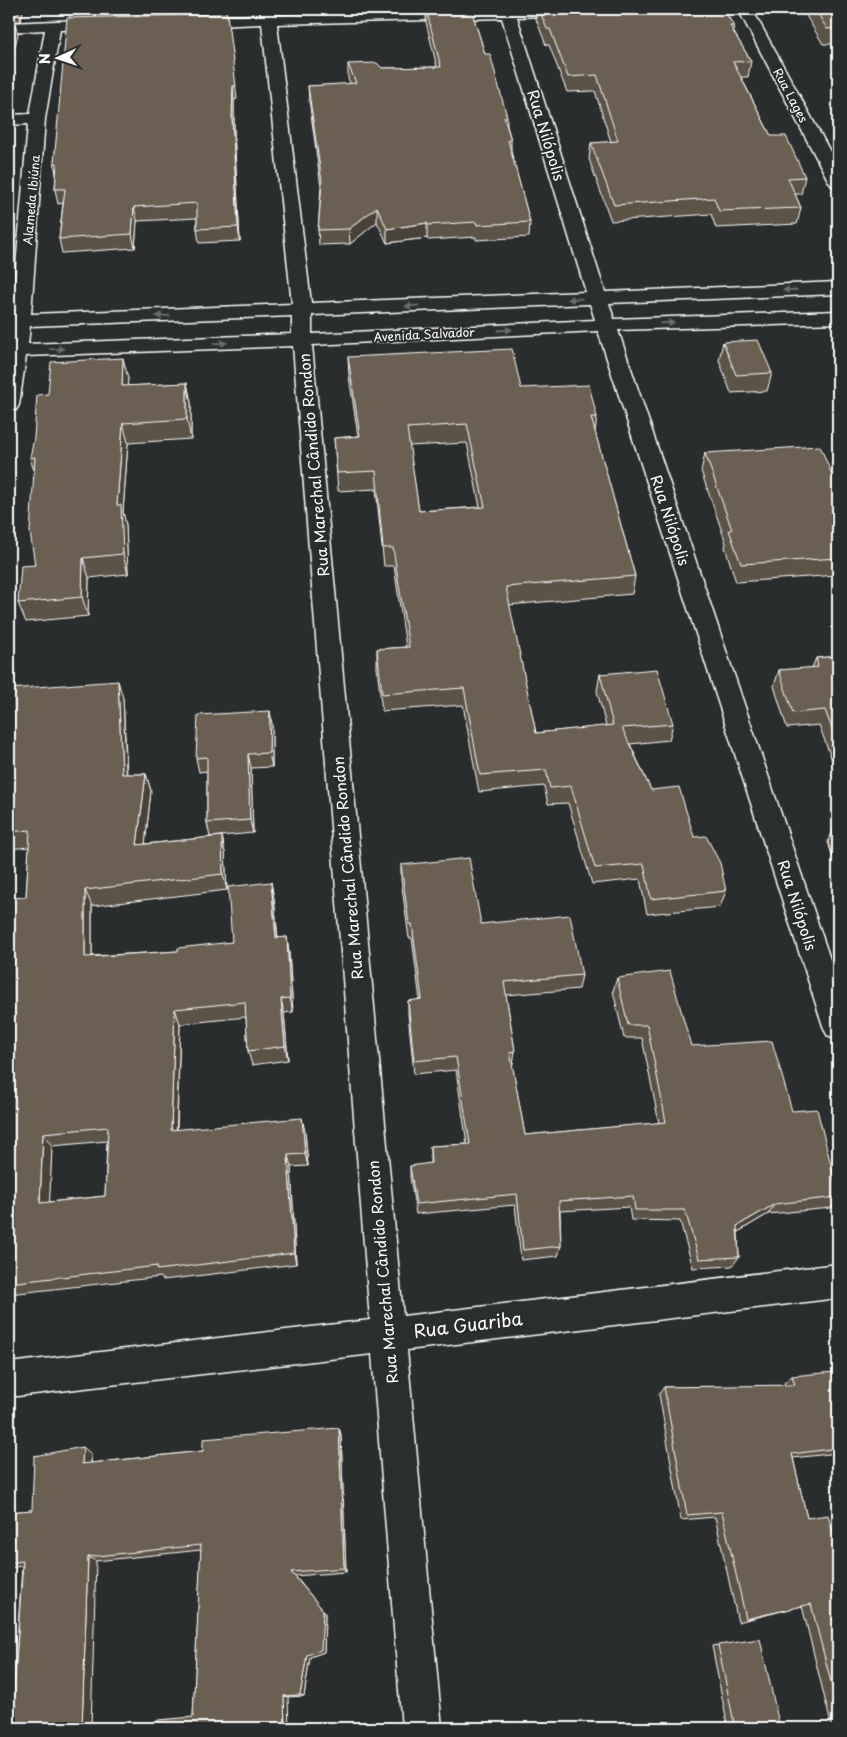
<svg xmlns="http://www.w3.org/2000/svg" width="847" height="1737" font-family="'Playpen Sans',sans-serif">
<style>
.lines{fill:none;stroke-linecap:round;stroke-linejoin:round}
.minor-casing{stroke:#fff;stroke-width:3}
.minor{fill:#2a2d2e;fill-rule:evenodd}
.wall{fill:#5b5246;stroke:#fff;fill-rule:evenodd}
.shaded-wall{fill:#4a4239;stroke:#fff}
.building{fill:#6a5f51;stroke:#fff;fill-rule:evenodd}
.oneway{fill:#6a6c6d}
.labels{text-anchor:middle;dominant-baseline:central;stroke-width:4;stroke-linejoin:round;paint-order:stroke}
.far-street-label{font-size:12px;fill:#fff;stroke:#2a2d2e}
.street-label{font-size:15px;fill:#fff;stroke:#2a2d2e}
.near-street-label{font-size:18px;fill:#fff;stroke:#2a2d2e}
</style>
<rect width="100%" height="100%" fill="#2a2d2e"/>
<filter id="ink" filterUnits="userSpaceOnUse"><feTurbulence type="fractalNoise" baseFrequency=".02" numOctaves="2"/><feDisplacementMap in="SourceGraphic" scale="10" xChannelSelector="R" yChannelSelector="G"/><feConvolveMatrix kernelMatrix="1 2 1 2 8 2 1 2 1" color-interpolation-filters="sRGB"/></filter>
<g filter="url(#ink)">
<g class="lines">
<g class="minor-casing">
<path id="minor" d="M 261,9 L 275,9 L 276,15 L 495,9 L 579,9 L 580,11 L 578,14 L 573,15 L 517,17 L 605,292 L 838,282 L 838,294 L 609,303 L 614,319 L 838,311 L 838,323 L 618,330 L 838,983 L 838,1039 L 827,1035 L 823,1026 L 598,331 L 312,345 L 403,1316 L 838,1264 L 838,1298 L 407,1350 L 442,1728 L 402,1728 L 372,1354 L 9,1397 L 9,1363 L 370,1320 L 293,346 L 26,356 L 19,405 L 16,410 L 9,411 L 10,327 L 9,327 L 9,315 L 12,315 L 28,124 L 9,125 L 9,115 L 30,114 L 45,30 L 9,32 L 9,23 L 103,19 L 108,21 L 111,24 L 108,27 L 103,29 L 60,30 L 45,119 L 31,314 L 292,304 L 262,24 L 191,27 L 186,25 L 183,22 L 186,19 L 191,17 L 261,15 ZM 502,18 L 586,292 L 311,303 L 277,24 ZM 590,304 L 595,320 L 312,334 L 312,315 ZM 292,316 L 292,334 L 28,344 L 30,326 Z
M 738,9 L 752,9 L 838,166 L 838,187 L 832,186 L 829,182 Z"/>
</g>
<use href="#minor" class="minor"/>
</g>
<path class="wall" d="M 9,9 L 23,9 L 21,21 L 9,21 Z
M 68,9 L 226,9 L 237,99 L 234,100 L 234,132 L 240,241 L 199,243 L 197,229 L 197,218 L 137,221 L 135,248 L 62,253 L 59,239 L 63,203 L 58,204 L 55,189 L 56,174 L 54,163 L 70,18 Z
M 422,9 L 471,9 L 485,54 L 507,117 L 507,126 L 511,140 L 511,152 L 530,222 L 529,237 L 476,240 L 476,237 L 428,240 L 427,238 L 387,243 L 377,222 L 350,244 L 319,245 L 318,230 L 321,187 L 309,100 L 308,86 L 351,84 L 348,79 L 348,64 L 382,68 L 437,67 L 426,22 L 426,9 Z
M 537,9 L 723,9 L 734,26 L 733,31 L 751,61 L 748,77 L 741,77 L 771,136 L 805,177 L 801,194 L 795,194 L 801,208 L 797,224 L 716,228 L 711,214 L 611,221 L 589,159 L 591,143 L 611,142 L 595,91 L 567,92 L 549,45 L 546,45 L 536,19 Z
M 802,9 L 838,9 L 838,44 L 823,44 Z
M 723,342 L 772,373 L 767,391 L 731,393 L 719,360 Z
M 348,357 L 521,388 L 597,417 L 595,432 L 635,576 L 632,594 L 509,605 L 536,733 L 606,726 L 597,691 L 600,674 L 673,724 L 669,740 L 630,744 L 651,790 L 694,837 L 726,891 L 720,907 L 647,914 L 640,879 L 592,884 L 568,803 L 548,804 L 544,786 L 479,792 L 463,705 L 382,711 L 377,667 L 377,649 L 406,647 L 394,566 L 384,566 L 376,489 L 338,491 L 334,438 L 358,436 L 349,376 ZM 467,443 L 480,507 L 419,511 L 409,446 Z
M 128,378 L 127,386 L 187,383 L 191,403 L 191,439 L 128,443 L 123,512 L 126,525 L 128,574 L 89,578 L 88,616 L 26,622 L 18,603 L 35,565 L 34,471 L 30,458 L 48,394 Z
M 705,453 L 833,477 L 838,481 L 838,575 L 736,582 L 725,547 L 726,543 L 701,471 Z
M 838,656 L 838,776 L 819,725 L 787,728 L 774,686 L 779,670 L 812,668 L 816,658 Z
M 9,697 L 123,698 L 127,774 L 146,774 L 151,791 L 145,844 L 222,836 L 225,853 L 227,890 L 92,906 L 92,956 L 178,951 L 232,942 L 274,898 L 278,938 L 287,937 L 289,953 L 293,1012 L 284,1013 L 288,1060 L 252,1065 L 248,1051 L 246,1017 L 180,1024 L 177,1130 L 305,1131 L 308,1166 L 291,1167 L 296,1264 L 163,1280 L 161,1277 L 9,1294 L 9,957 L 10,943 L 9,941 L 9,921 L 26,897 L 29,847 L 9,849 ZM 107,1141 L 105,1196 L 49,1202 L 52,1146 Z
M 270,711 L 272,725 L 272,767 L 251,768 L 253,833 L 210,837 L 207,823 L 207,771 L 199,772 L 196,758 Z
M 835,826 L 838,835 L 838,874 L 828,842 Z
M 401,865 L 481,924 L 582,975 L 579,989 L 506,995 L 515,1051 L 513,1064 L 512,1064 L 525,1135 L 659,1123 L 642,1038 L 624,1038 L 613,991 L 617,978 L 691,1046 L 792,1111 L 838,1193 L 838,1199 L 831,1208 L 768,1214 L 738,1232 L 739,1257 L 732,1266 L 693,1268 L 680,1221 L 631,1220 L 629,1207 L 560,1211 L 561,1246 L 558,1256 L 521,1260 L 515,1205 L 416,1214 L 410,1177 L 410,1166 L 430,1164 L 430,1146 L 467,1144 L 456,1070 L 414,1074 L 408,1014 L 408,1001 L 420,1000 L 412,938 L 409,938 L 401,880 Z
M 792,1376 L 838,1387 L 838,1453 L 793,1458 L 807,1518 L 838,1552 L 838,1728 L 832,1728 L 802,1606 L 738,1622 L 715,1517 L 681,1520 L 659,1394 L 664,1387 L 785,1386 L 784,1383 Z
M 339,1428 L 341,1435 L 346,1572 L 295,1576 L 325,1613 L 324,1652 L 310,1657 L 304,1696 L 288,1697 L 193,1717 L 201,1550 L 96,1561 L 13,1705 L 22,1566 L 9,1568 L 9,1512 L 32,1510 L 91,1454 L 91,1463 L 203,1451 Z
M 718,1645 L 780,1728 L 728,1728 L 712,1646 Z"/>
<path class="shaded-wall" d="M 18,9 L 23,9 L 21,21 L 18,10 Z
M 15,23 L 18,34 L 9,72 L 9,49 Z
M 233,86 L 234,100 L 234,132 L 240,241 L 238,227 L 232,118 Z
M 134,207 L 137,221 L 135,248 L 132,234 Z
M 377,207 L 377,222 L 350,244 L 349,229 Z
M 427,223 L 427,238 L 387,243 L 387,229 Z
M 123,358 L 128,378 L 126,406 L 122,386 Z
M 187,383 L 191,403 L 191,439 L 187,419 Z
M 123,423 L 128,443 L 123,512 L 126,525 L 128,574 L 123,554 L 117,505 Z
M 83,558 L 89,578 L 88,616 L 82,597 Z
M 118,681 L 123,698 L 127,791 L 122,774 Z
M 270,711 L 272,725 L 272,767 L 269,753 Z
M 248,754 L 251,768 L 253,833 L 250,820 Z
M 146,774 L 151,791 L 143,862 L 137,845 Z
M 222,836 L 225,853 L 227,890 L 223,874 Z
M 271,882 L 274,898 L 279,954 L 276,938 Z
M 85,890 L 92,906 L 92,972 L 85,957 Z
M 287,937 L 289,953 L 293,1012 L 290,998 Z
M 281,999 L 284,1013 L 288,1060 L 285,1046 Z
M 175,1009 L 180,1024 L 176,1143 L 171,1130 Z
M 302,1118 L 305,1131 L 308,1166 L 305,1154 Z
M 43,1133 L 52,1146 L 49,1215 L 40,1203 Z
M 288,1155 L 291,1167 L 296,1264 L 294,1253 Z
M 775,1204 L 768,1214 L 731,1236 L 737,1226 Z
M 339,1428 L 341,1435 L 346,1572 L 344,1568 Z
M 83,1447 L 91,1454 L 91,1470 L 82,1464 Z
M 88,1557 L 96,1561 L 91,1728 L 82,1728 Z
M 291,1572 L 325,1613 L 324,1652 L 310,1657 L 304,1696 L 300,1695 L 307,1655 Z
M 284,1696 L 288,1697 L 289,1728 L 285,1728 Z"/>
<path class="building" d="M 9,9 L 18,9 L 18,10 L 9,10 Z
M 426,9 L 471,9 L 485,54 L 490,54 L 507,117 L 504,117 L 511,140 L 508,140 L 530,222 L 477,225 L 476,222 L 428,225 L 427,223 L 387,229 L 377,207 L 349,229 L 318,230 L 322,182 L 308,86 L 356,83 L 348,64 L 377,63 L 382,68 L 441,67 Z
M 539,9 L 723,9 L 734,26 L 730,26 L 751,61 L 733,62 L 771,136 L 786,136 L 805,177 L 788,178 L 801,208 L 719,211 L 714,198 L 614,205 L 591,143 L 618,141 L 597,75 L 568,77 L 550,29 L 547,29 Z
M 815,9 L 838,9 L 838,28 L 827,29 Z
M 227,14 L 236,86 L 233,86 L 232,118 L 238,227 L 197,229 L 197,203 L 134,207 L 132,234 L 59,239 L 65,189 L 55,189 L 57,163 L 54,163 L 67,18 Z
M 9,23 L 15,23 L 9,49 Z
M 758,340 L 772,373 L 736,375 L 723,342 Z
M 512,349 L 521,388 L 589,385 L 597,417 L 591,417 L 635,576 L 506,587 L 536,733 L 613,725 L 600,674 L 657,669 L 673,724 L 622,728 L 651,790 L 679,787 L 694,837 L 706,836 L 720,863 L 726,891 L 651,899 L 644,864 L 595,868 L 571,786 L 550,788 L 546,770 L 480,775 L 464,688 L 382,694 L 377,649 L 409,647 L 393,548 L 383,548 L 376,471 L 337,473 L 334,438 L 360,436 L 348,357 ZM 467,424 L 485,507 L 419,511 L 407,428 Z
M 123,358 L 122,386 L 187,383 L 187,419 L 123,423 L 117,505 L 121,505 L 123,554 L 83,558 L 82,597 L 18,603 L 21,566 L 35,565 L 30,532 L 35,457 L 30,458 L 34,438 L 37,395 L 48,394 L 51,362 Z
M 820,446 L 833,477 L 836,477 L 838,481 L 838,558 L 741,564 L 729,530 L 732,530 L 705,453 Z
M 838,656 L 838,745 L 825,710 L 793,713 L 779,670 L 818,667 L 816,658 Z
M 118,681 L 122,774 L 146,774 L 137,845 L 222,836 L 223,874 L 85,890 L 85,957 L 178,951 L 178,948 L 232,942 L 228,887 L 271,882 L 276,938 L 287,937 L 290,998 L 281,999 L 285,1046 L 248,1051 L 245,1002 L 175,1009 L 171,1130 L 302,1118 L 305,1154 L 288,1155 L 294,1253 L 157,1270 L 157,1266 L 9,1283 L 9,957 L 11,937 L 9,937 L 9,921 L 11,898 L 26,897 L 30,830 L 9,832 L 9,689 ZM 108,1127 L 105,1196 L 40,1203 L 43,1133 Z
M 270,711 L 269,753 L 248,754 L 250,820 L 207,823 L 207,757 L 196,758 L 198,715 Z
M 835,826 L 838,826 L 838,835 Z
M 469,858 L 481,924 L 570,915 L 582,975 L 504,982 L 515,1051 L 510,1052 L 525,1135 L 666,1122 L 647,1025 L 628,1025 L 617,978 L 670,971 L 691,1046 L 772,1041 L 792,1111 L 817,1109 L 838,1193 L 838,1197 L 775,1204 L 737,1226 L 739,1257 L 699,1259 L 685,1210 L 635,1210 L 633,1196 L 559,1201 L 561,1246 L 523,1250 L 517,1194 L 416,1204 L 410,1166 L 431,1163 L 430,1146 L 470,1144 L 456,1057 L 414,1061 L 408,1001 L 422,999 L 412,924 L 409,924 L 401,865 Z
M 834,1372 L 838,1387 L 838,1448 L 792,1454 L 807,1518 L 828,1515 L 838,1552 L 838,1710 L 811,1604 L 746,1619 L 722,1512 L 687,1515 L 664,1387 L 795,1385 L 792,1376 Z
M 339,1428 L 344,1568 L 291,1572 L 323,1610 L 321,1650 L 307,1655 L 300,1695 L 284,1696 L 285,1728 L 157,1728 L 158,1720 L 193,1717 L 201,1545 L 88,1557 L 82,1728 L 9,1728 L 9,1705 L 13,1705 L 23,1561 L 9,1563 L 9,1512 L 32,1510 L 34,1456 L 83,1447 L 82,1464 L 203,1451 L 203,1439 Z
M 760,1639 L 780,1728 L 735,1728 L 718,1645 Z"/>
<defs><path id="oneway-solid" d="M-6-.8H1V-3.2L6.5 0L1 3.2V.8H-6Z" transform="scale(1.25)"/></defs>
<g class="oneway">
<use href="#oneway-solid" transform="translate(790 290) rotate(178)"/>
<use href="#oneway-solid" transform="translate(575 299) rotate(177)"/>
<use href="#oneway-solid" transform="translate(412 306) rotate(177)"/>
<use href="#oneway-solid" transform="translate(163 316) rotate(178)"/>
<use href="#oneway-solid" transform="translate(667 323) rotate(-2)"/>
<use href="#oneway-solid" transform="translate(505 330) rotate(-3)"/>
<use href="#oneway-solid" transform="translate(220 343) rotate(-2)"/>
<use href="#oneway-solid" transform="translate(57 349) rotate(-2)"/>
</g>
</g>
<g class="labels">
<g class="far-street-label">
<text transform="translate(791 95) rotate(62)">Rua Lages</text>
<text transform="translate(31 200) rotate(-85)">Alameda Ibiúna</text>
<text transform="translate(424 334) rotate(-3)">Avenida Salvador</text>
</g>
<g class="street-label">
<text transform="translate(547 135) rotate(73)">Rua Nilópolis</text>
<text transform="translate(313 465) rotate(-95)">Rua Marechal Cândido Rondon</text>
<text transform="translate(671 520) rotate(72)">Rua Nilópolis</text>
<text transform="translate(347 868) rotate(-95)">Rua Marechal Cândido Rondon</text>
<text transform="translate(798 905) rotate(72)">Rua Nilópolis</text>
<text transform="translate(382 1272) rotate(-95)">Rua Marechal Cândido Rondon</text>
</g>
<g class="near-street-label">
<text transform="translate(468 1324) rotate(-7)">Rua Guariba</text>
</g>
</g>
<rect width="847" height="1737" fill="none" stroke="#2a2d2e" stroke-width="30"/>
<rect x="15" y="15" width="817" height="1707" fill="none" stroke="#fff" stroke-width="2" filter="url(#ink)"/>
<g transform="translate(58 58) rotate(267)" stroke="#2a2d2e" stroke-width="4" paint-order="stroke">
<path d="M0-4L9 19L0 12L-9 19Z" fill="#ffffff"/>
<text y="-8" font-size="14" font-weight="bold" text-anchor="middle" fill="#ffffff">N</text>
</g>
</svg>
